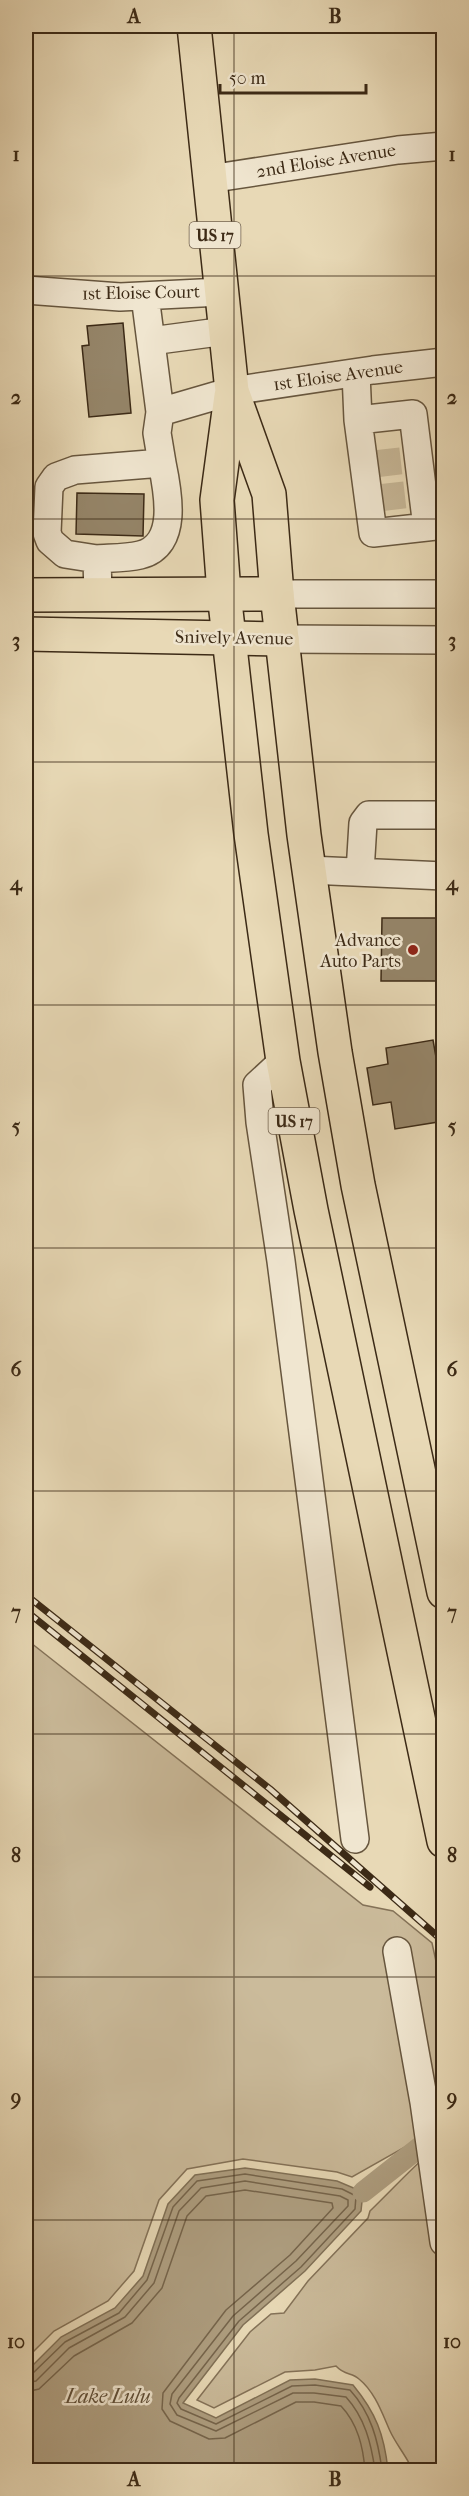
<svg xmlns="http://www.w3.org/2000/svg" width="469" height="2496" font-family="'IM FELL French Canon',serif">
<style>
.green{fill:#cbbb9b;stroke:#847258;stroke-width:1.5}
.water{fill:#ae9e80;stroke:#807056;stroke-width:1.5}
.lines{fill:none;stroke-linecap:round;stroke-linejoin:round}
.shore{stroke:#75644b;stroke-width:1.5}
.canal{stroke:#ae9e80;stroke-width:21}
.building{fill:#958569;stroke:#3c2a16;stroke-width:1.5}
.minor-tunnel{stroke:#c6b696;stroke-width:27;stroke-dasharray:27 14;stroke-linecap:butt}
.minor-casing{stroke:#67563e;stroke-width:30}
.major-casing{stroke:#3c2a16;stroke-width:36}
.highway-casing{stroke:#3c2a16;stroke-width:36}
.minor{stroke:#f0e6d0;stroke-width:27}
.major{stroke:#e8d9b6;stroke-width:33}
.highway{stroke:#e8d9b6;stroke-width:33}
.rail-casing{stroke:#3c2a16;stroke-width:7}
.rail{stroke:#f0e6d0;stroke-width:4.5;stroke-dasharray:14;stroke-linecap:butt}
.grid{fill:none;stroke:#3c2a16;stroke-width:1.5;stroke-opacity:0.55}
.poi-dot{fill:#8f2418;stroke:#f0e6d0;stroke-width:2}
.labels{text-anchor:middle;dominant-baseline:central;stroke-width:5;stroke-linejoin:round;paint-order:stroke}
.shield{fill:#f0e6d0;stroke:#72624e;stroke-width:1.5}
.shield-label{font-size:16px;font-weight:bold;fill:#3c2a16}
.street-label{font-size:18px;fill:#3c2a16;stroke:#f0e6d0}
.poi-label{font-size:18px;fill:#3c2a16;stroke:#f0e6d0;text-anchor:end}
.water-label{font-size:20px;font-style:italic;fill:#5e4d36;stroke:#f0e6d0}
.neatline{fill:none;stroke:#3c2a16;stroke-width:2}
.grid-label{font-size:20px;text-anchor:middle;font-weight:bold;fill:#3c2a16}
</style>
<rect width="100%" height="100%" fill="#e8d9b6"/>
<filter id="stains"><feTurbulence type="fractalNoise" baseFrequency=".00333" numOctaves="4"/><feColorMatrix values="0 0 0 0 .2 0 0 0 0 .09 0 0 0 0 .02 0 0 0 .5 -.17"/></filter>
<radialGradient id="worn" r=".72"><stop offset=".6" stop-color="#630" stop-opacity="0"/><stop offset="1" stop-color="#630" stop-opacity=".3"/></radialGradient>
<path class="green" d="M 26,1639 L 363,1905 L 393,1911 L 432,1943 L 444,1998 L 443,2119 L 414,2142 L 352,2177 L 337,2172 L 243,2159 L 187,2169 L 159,2200 L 134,2271 L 108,2301 L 54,2331 L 26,2359 Z
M 443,2141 L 443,2470 L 406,2470 L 409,2463 C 403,2452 395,2442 390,2431 C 382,2413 375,2392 359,2379 C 352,2372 345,2376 336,2366 L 315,2370 L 285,2372 L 214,2408 L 197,2400 L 250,2332 L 271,2314 L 284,2313 L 308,2281 L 368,2218 L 370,2211 C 395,2187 417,2162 443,2141 Z"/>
<path class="water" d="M 245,2168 L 337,2181 L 363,2192 L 361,2211 L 305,2271 L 243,2325 L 183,2403 L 216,2418 L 290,2380 L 315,2379 L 353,2385 C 376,2413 384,2434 388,2470 L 26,2470 L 26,2372 L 61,2337 L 115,2308 L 143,2276 L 168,2204 L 195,2175 Z"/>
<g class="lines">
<path class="shore" d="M 26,2376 L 32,2374 L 65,2342 L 119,2313 L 147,2280 L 173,2207 L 197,2181 L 245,2174 L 342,2189 L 356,2196 L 355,2209 L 301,2267 L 239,2321 L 179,2398 L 177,2403 L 181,2409 L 216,2424 L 292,2386 L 315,2385 L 350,2390 C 371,2413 378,2440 382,2470
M 26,2383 L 36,2381 L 69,2348 L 125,2317 L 154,2283 L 179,2211 L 201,2188 L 245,2181 L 340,2196 L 348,2200 L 348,2206 L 296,2261 L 233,2316 L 172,2394 L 170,2404 L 177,2415 L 216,2431 L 293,2393 L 314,2393 L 346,2397 C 365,2418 371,2443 375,2470
M 26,2392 L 39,2389 L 74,2356 L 132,2323 L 162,2288 L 187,2216 L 206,2196 L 245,2190 L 332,2203 L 333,2208 L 290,2255 L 226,2310 L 163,2393 L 162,2409 L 170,2421 L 209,2439 L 225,2438 L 296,2402 L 314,2402 L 341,2406 C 358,2424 363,2447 365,2470"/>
<path class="canal" d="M 363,2192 L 444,2128"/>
</g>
<path class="building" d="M 123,323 L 131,413 L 89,417 L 82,346 L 89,345 L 87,326 Z
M 77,493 L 144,494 L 143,536 L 76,534 Z
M 382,918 L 444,918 L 444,981 L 381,981 Z
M 433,1040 L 444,1103 L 444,1121 L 395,1129 L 391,1102 L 373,1105 L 367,1068 L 388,1064 L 386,1048 Z"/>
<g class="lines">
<path class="minor-tunnel" d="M 374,464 L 409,460
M 378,498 L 413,494"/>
<g class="minor-casing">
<path id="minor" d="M 209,179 L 398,150 L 444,146
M 26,290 L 120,297 L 221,292
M 151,341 L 226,331
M 356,373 L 358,420 L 413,414 L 427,527 L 444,525
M 160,412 L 232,391 L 373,370 L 444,362
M 358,420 L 373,533 L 427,527
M 97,559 C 111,558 127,558 140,555 C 179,546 168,492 162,463
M 98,594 L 97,559 L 65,554 L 50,541 L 47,533 L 49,487 L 56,477 L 75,470 L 162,463 L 157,433 L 160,412 L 145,296
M 277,594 L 444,594
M 282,639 L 444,640
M 309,870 L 444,876
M 360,872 L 363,823 L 369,815 L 444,815
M 283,1061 L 257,1085 L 260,1122 L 281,1261 L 355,1839
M 397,1951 L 424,2102 L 444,2242"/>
</g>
<g class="major-casing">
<path id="major" d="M 26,595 L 277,594
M 26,634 L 282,639"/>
</g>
<g class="highway-casing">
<path id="highway" d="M 194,26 L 232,391 L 269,494 L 277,594 L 304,835 L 335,1052 L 358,1185 L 444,1592
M 231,396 L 217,500 L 224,593 L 251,834 L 283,1061 L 311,1210 L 444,1841"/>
</g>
<use href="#minor" class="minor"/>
<use href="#major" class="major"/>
<use href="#highway" class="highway"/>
<g class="rail-casing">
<path id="rail" d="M 26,1595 L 270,1789 L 444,1942
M 26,1611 L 370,1887"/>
</g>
<use href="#rail" class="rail"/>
</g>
<path class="grid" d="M 234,26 L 234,2470M 26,276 L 444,276M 26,519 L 444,519M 26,762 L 444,762M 26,1005 L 444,1005M 26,1248 L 444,1248M 26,1491 L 444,1491M 26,1734 L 444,1734M 26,1977 L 444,1977M 26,2220 L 444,2220"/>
<circle class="poi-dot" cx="413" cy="950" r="6"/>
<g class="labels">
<g class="shield">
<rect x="189.5" y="222" width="51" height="26" rx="4.5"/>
<rect x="268.5" y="1108" width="51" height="26" rx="4.5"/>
</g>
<g class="shield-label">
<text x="215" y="235">US 17</text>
<text x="294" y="1121">US 17</text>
</g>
<g class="street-label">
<text transform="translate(326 161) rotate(-9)">2nd Eloise Avenue</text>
<text transform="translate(141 293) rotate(-1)">1st Eloise Court</text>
<text transform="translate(338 376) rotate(-8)">1st Eloise Avenue</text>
<text transform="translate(234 638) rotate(1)">Snively Avenue</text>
</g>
<g class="poi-label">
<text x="401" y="940">Advance<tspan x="401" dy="21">Auto Parts</tspan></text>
</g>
<g class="water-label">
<text x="108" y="2396">Lake Lulu</text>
</g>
</g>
<rect width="469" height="2496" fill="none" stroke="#e8d9b6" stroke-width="66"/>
<path d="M220 84v9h146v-9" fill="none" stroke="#3c2a16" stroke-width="3"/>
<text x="229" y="84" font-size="18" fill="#3c2a16" stroke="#f0e6d0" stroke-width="4.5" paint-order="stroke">50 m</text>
<rect x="33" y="33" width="403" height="2430" class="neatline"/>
<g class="grid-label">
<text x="134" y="23">A</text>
<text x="335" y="23">B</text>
<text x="16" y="161">1</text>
<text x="452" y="161">1</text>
<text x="16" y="404">2</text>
<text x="452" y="404">2</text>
<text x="16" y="647">3</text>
<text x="452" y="647">3</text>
<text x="16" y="890">4</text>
<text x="452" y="890">4</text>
<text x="16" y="1133">5</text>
<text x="452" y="1133">5</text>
<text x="16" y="1376">6</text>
<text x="452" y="1376">6</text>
<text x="16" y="1619">7</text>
<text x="452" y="1619">7</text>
<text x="16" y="1862">8</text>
<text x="452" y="1862">8</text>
<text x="16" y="2105">9</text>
<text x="452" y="2105">9</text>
<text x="16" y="2348">10</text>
<text x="452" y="2348">10</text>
<text x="134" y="2486">A</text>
<text x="335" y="2486">B</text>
</g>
<rect width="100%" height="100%" filter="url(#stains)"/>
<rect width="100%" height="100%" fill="url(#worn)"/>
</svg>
